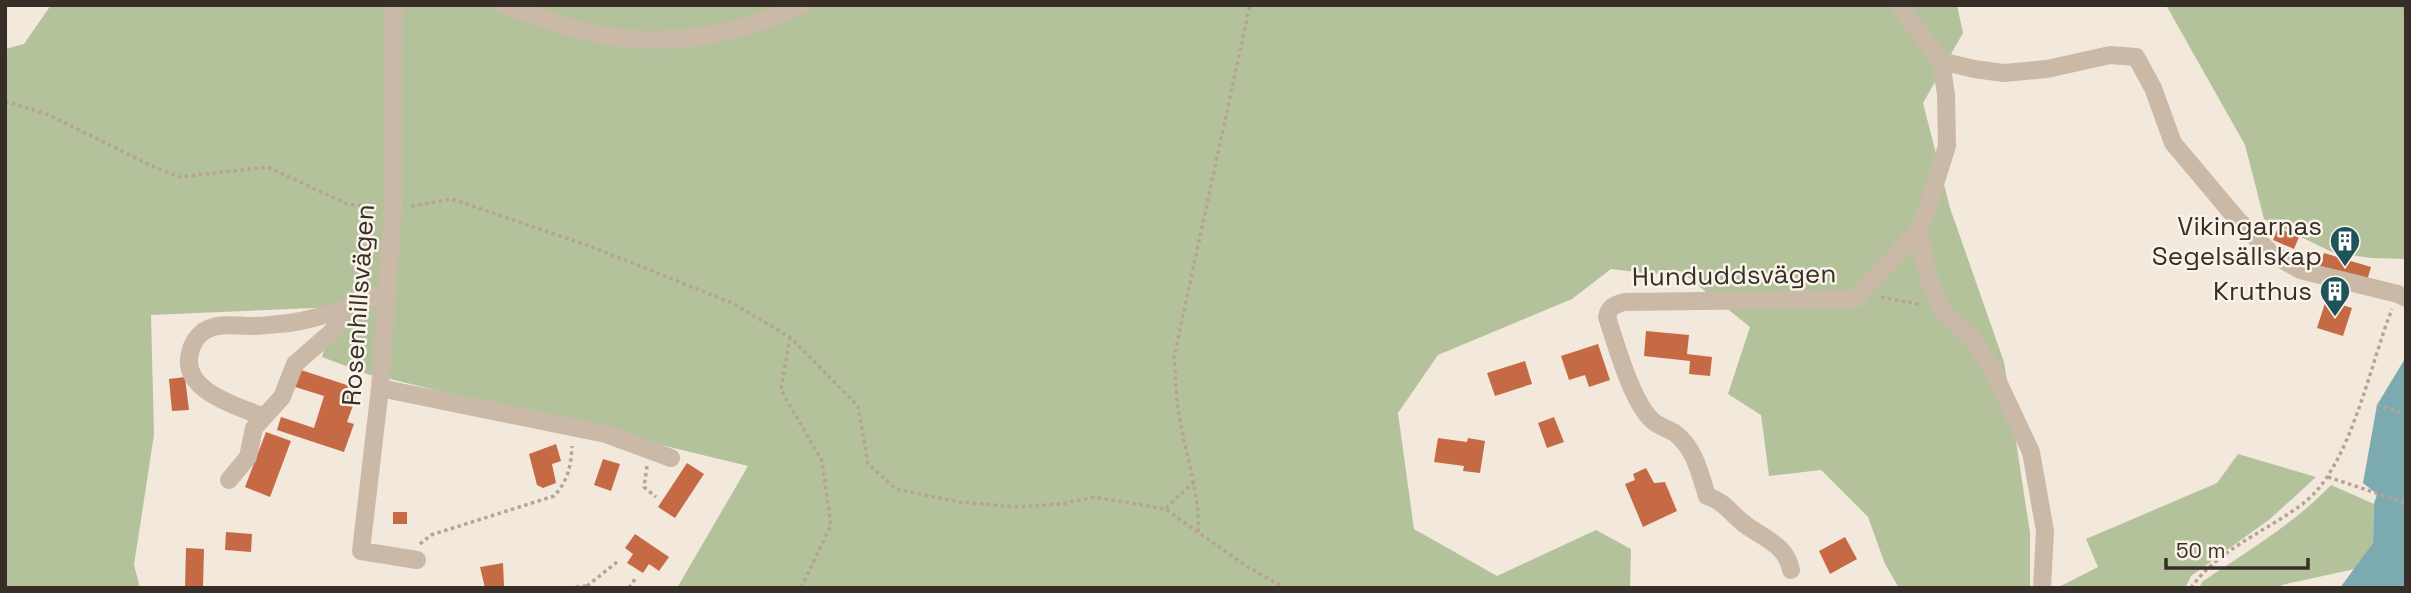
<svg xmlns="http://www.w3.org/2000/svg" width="2411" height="593" font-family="'Space Grotesk',sans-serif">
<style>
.green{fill:#b4c29c}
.water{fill:#7babb0}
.building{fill:#c66a46}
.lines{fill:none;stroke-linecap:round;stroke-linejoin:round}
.path{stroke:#b6a392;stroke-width:3.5;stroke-dasharray:3.5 3.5;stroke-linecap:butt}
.minor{stroke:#cbb9a8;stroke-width:18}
.labels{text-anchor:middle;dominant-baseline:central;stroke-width:5;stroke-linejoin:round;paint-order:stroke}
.poi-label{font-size:26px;fill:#372e28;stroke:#faf3e9;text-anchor:end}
.street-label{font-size:26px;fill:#372e28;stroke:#faf3e9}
</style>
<rect width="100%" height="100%" fill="#f2e9dc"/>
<path class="green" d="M 51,5 L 1957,5 L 1963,33 L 1923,103 L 1950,208 L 2004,362 L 2030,533 L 2030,588 L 1899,588 L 1885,564 L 1868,517 L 1821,470 L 1769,476 L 1761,415 L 1728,394 L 1750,327 L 1680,271 L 1652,274 L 1611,269 L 1572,299 L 1438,355 L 1398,413 L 1414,529 L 1497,576 L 1596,530 L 1631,549 L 1630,588 L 677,588 L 748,466 L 390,379 L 390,371 L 370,375 L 322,357 L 338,307 L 151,315 L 154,435 L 134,565 L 140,588 L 5,588 L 5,49 L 24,44 Z
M 2166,5 L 2406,5 L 2406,259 L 2372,258 L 2334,253 L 2264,219 L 2245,145 Z
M 2238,454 L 2316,477 L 2270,519 L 2191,576 L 2185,588 L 2057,588 L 2098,567 L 2086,539 L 2217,483 Z
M 2331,485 L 2374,504 L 2373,543 L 2355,569 L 2282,585 L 2279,588 L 2199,588 L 2202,582 C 2246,552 2294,524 2331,485 Z"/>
<path class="water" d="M 2406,357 L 2406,588 L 2340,588 L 2373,543 L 2374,504 L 2377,494 L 2363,483 L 2365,472 L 2377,405 Z"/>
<path class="building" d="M 2278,228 L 2299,237 L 2294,249 L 2273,240 Z
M 2324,253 L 2371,267 L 2366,284 L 2319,269 Z
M 2326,300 L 2352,308 L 2343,336 L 2317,328 Z
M 1646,331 L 1689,335 L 1687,354 L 1712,357 L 1710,376 L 1689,374 L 1690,361 L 1644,356 Z
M 1598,344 L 1610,380 L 1589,387 L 1585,375 L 1569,380 L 1561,356 Z
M 1525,361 L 1532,384 L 1495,396 L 1487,373 Z
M 298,369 L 359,389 L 347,422 L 354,424 L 344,452 L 277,430 L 281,417 L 314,428 L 324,396 L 292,386 Z
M 185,377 L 189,410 L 172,411 L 169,379 Z
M 1554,417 L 1564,442 L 1547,448 L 1538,423 Z
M 266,432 L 291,441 L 270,497 L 245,487 Z
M 1438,438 L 1467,442 L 1468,438 L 1485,441 L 1480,473 L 1463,471 L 1464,466 L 1434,462 Z
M 556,444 L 561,461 L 552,464 L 556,483 L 543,488 L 537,485 L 529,454 Z
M 603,459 L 620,464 L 611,491 L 594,485 Z
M 687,463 L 704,474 L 675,518 L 658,507 Z
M 1646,468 L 1654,483 L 1665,482 L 1677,511 L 1643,527 L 1625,484 L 1635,480 L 1633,474 Z
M 393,512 L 407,512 L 407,524 L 393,524 Z
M 226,532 L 252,534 L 251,552 L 225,550 Z
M 635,534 L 669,557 L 659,571 L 649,564 L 643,573 L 627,563 L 633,554 L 625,548 Z
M 1845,537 L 1857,559 L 1830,574 L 1819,551 Z
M 186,548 L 204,549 L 203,588 L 185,588 Z
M 503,563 L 504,586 L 485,588 L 480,567 Z"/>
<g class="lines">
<path class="path" d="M 2403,5 L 2406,16
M 5,101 L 49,115 L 150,165 L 179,177 L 268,167 L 347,204 L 375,207
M 411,206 L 452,199 L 592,247 L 732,303 L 790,337 L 858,406 L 868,464 L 896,489 L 960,502 L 1018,507 L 1061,504 L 1095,497 L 1165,509 L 1245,565 L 1284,588
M 1881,297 L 1922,305
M 790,337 L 781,390 L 822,461 L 831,525 L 801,588
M 2377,405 L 2406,414
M 647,466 L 644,487 L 656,497
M 2328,477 L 2406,503
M 1166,508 L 1195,481
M 1198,532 C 1200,488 1183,449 1178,407 C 1175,390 1176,374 1174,357 L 1250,5
M 420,544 L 431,535 L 554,496 C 568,481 571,466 572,446
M 587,586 L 617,562
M 569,588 L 587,586
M 629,588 L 635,579
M 2191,588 C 2219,548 2268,531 2305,502 C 2351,465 2370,364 2392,309"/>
<path class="minor" d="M 394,5 L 393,209 L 380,388 L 361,551 L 417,560
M 503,5 C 534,14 565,28 596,34 C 667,48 737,35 802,5
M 1899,5 L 1941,61 L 1946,95 L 1947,146 L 1928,206 L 1918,231 L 1928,276 L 1942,311 L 1973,339 L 1993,371 L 2031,452 L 2045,531 L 2042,588
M 1941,61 L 1974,69 L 2004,73 L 2047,69 L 2110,55 L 2136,57 L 2153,88 L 2173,143 L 2236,218 L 2271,253 L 2300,270 L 2398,294 L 2406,298
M 338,311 L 335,329 L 295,364 L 282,397 L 264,417 C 238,406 180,391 190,353 C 192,343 196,337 204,331 C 219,322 235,326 251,326 C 264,326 277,324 289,323 C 323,318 356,305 387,292
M 380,388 L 606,434 L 671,458
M 229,480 L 248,457 L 254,428 L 264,417
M 1791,570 C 1786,543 1761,538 1742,522 C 1729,511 1723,501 1707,496 C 1700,474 1695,449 1676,434 C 1669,428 1659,427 1653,421 C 1632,403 1616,344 1607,317 C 1609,307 1614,305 1624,302 L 1855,299 L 1918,231"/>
</g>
<defs>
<g id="building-pin" transform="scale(1.575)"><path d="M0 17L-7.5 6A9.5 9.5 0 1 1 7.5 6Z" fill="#1d5359" stroke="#faf3e9"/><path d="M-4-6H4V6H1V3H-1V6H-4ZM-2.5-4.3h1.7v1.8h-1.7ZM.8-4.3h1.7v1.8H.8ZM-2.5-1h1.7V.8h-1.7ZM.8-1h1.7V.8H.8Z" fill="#fff"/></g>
</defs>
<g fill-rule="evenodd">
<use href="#building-pin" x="2345" y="241"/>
<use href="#building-pin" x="2335" y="291"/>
</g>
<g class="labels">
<g class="poi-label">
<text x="2322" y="226">Vikingarnas<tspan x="2322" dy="30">Segelsällskap</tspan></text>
<text x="2312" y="291">Kruthus</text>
</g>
<g class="street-label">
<text transform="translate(1734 275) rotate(-1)">Hunduddsvägen</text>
<text transform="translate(358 305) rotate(-86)">Rosenhillsvägen</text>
</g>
</g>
<rect width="2411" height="593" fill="none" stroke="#372e28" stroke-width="14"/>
<path d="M2166 558v10h142v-10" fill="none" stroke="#372e28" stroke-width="3.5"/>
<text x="2176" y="558" font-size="21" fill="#372e28" stroke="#faf3e9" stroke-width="5" paint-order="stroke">50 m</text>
</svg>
